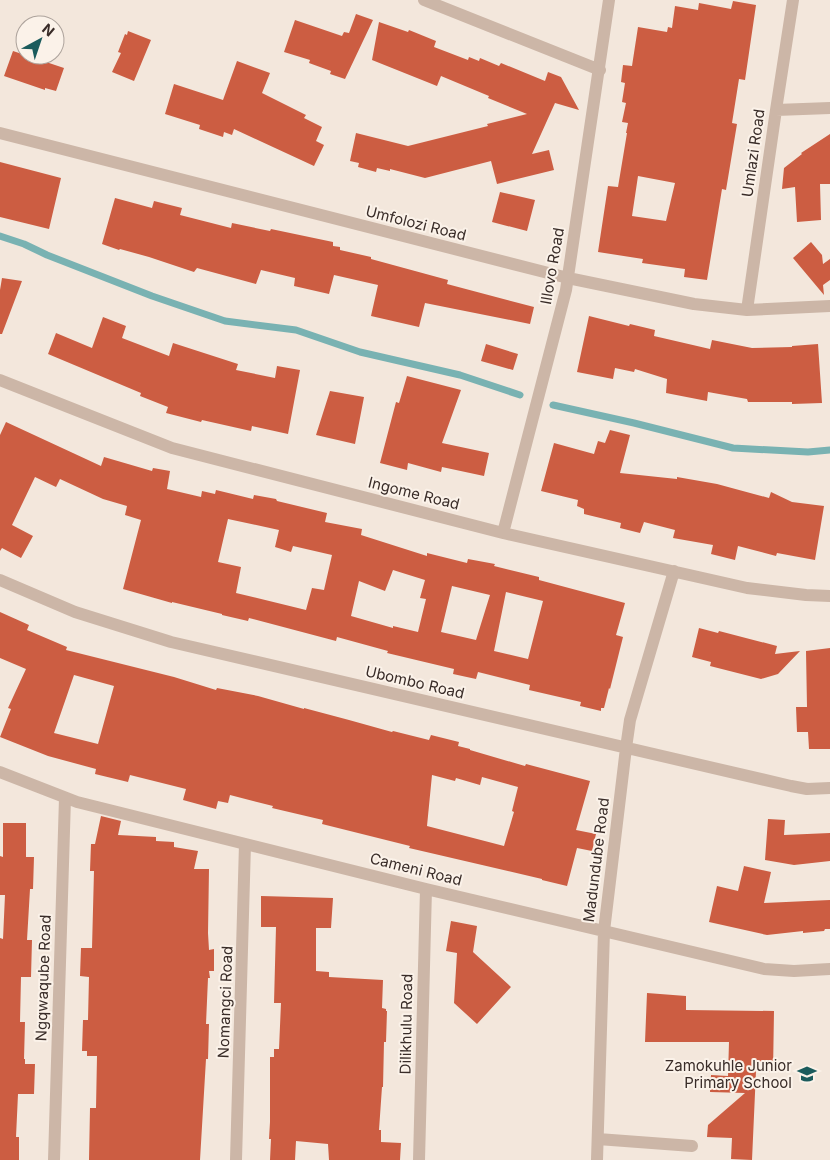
<svg xmlns="http://www.w3.org/2000/svg" width="830" height="1160" font-family="Inter,sans-serif">
<style>
.lines{fill:none;stroke-linecap:round;stroke-linejoin:round}
.stream{stroke:#79b2b2;stroke-width:7}
.building{fill:#cc5d42;fill-rule:evenodd}
.minor{stroke:#ccb6a7;stroke-width:12}
.labels{text-anchor:middle;dominant-baseline:central;stroke-width:4;stroke-linejoin:round;paint-order:stroke}
.street-label{font-size:15px;fill:#392c28;stroke:#fbf2e9}
.poi-label{font-size:15px;fill:#392c28;stroke:#fbf2e9;text-anchor:end}
</style>
<rect width="100%" height="100%" fill="#f3e7dc"/>
<g class="lines">
<path class="stream" d="M 0,236 L 24,244 L 47,255 L 152,296 L 225,321 L 296,330 L 360,352 L 460,375 L 520,395
M 553,405 L 634,423 L 733,448 L 808,452 L 830,450"/>
</g>
<path class="building" d="M 733,1 L 756,5 L 745,80 L 739,79 L 732,123 L 737,124 L 726,190 L 722,189 L 707,280 L 684,277 L 685,269 L 642,263 L 643,259 L 598,252 L 608,186 L 618,187 L 627,133 L 626,133 L 628,123 L 622,122 L 626,103 L 622,102 L 625,83 L 621,82 L 623,65 L 632,66 L 638,27 L 667,32 L 668,27 L 672,28 L 675,6 L 698,10 L 699,3 L 731,9 ZM 638,176 L 675,183 L 666,221 L 632,216 Z
M 356,14 L 373,20 L 345,79 L 330,74 L 331,71 L 309,63 L 310,60 L 284,52 L 295,20 L 342,36 L 344,32 L 349,33 Z
M 379,22 L 408,32 L 409,30 L 436,41 L 434,47 L 468,60 L 469,57 L 479,61 L 480,58 L 499,66 L 501,63 L 545,81 L 548,72 L 561,77 L 579,110 L 555,103 L 532,154 L 549,150 L 554,170 L 497,184 L 491,161 L 425,178 L 390,169 L 390,171 L 377,168 L 376,172 L 358,167 L 359,163 L 350,161 L 356,133 L 408,146 L 488,126 L 487,124 L 527,114 L 488,98 L 489,96 L 441,76 L 437,86 L 372,60 Z
M 128,31 L 151,40 L 134,81 L 112,72 L 121,53 L 118,52 L 125,34 L 127,35 Z
M 13,51 L 64,68 L 56,91 L 45,88 L 45,90 L 4,76 Z
M 237,61 L 270,73 L 262,93 L 306,115 L 304,118 L 322,127 L 316,141 L 324,145 L 314,166 L 234,129 L 232,135 L 224,132 L 223,137 L 199,129 L 200,125 L 165,114 L 174,84 L 223,100 Z
M 830,134 L 830,184 L 820,184 L 821,220 L 797,222 L 795,187 L 782,189 L 784,168 L 802,154 L 801,153 Z
M 0,162 L 61,178 L 49,229 L 0,217 Z
M 500,192 L 535,200 L 527,231 L 492,222 Z
M 115,198 L 152,208 L 154,201 L 182,208 L 180,215 L 231,228 L 232,223 L 270,231 L 271,229 L 333,242 L 333,246 L 340,247 L 340,250 L 371,257 L 371,259 L 448,280 L 447,284 L 534,307 L 530,324 L 425,303 L 419,327 L 371,316 L 378,285 L 334,275 L 329,294 L 294,286 L 295,278 L 261,270 L 256,284 L 197,268 L 194,272 L 149,257 L 120,249 L 119,250 L 102,244 Z
M 811,242 L 822,255 L 823,264 L 830,259 L 830,280 L 823,285 L 824,295 L 793,258 Z
M 2,278 L 22,281 L 2,334 L 0,334 L 0,290 Z
M 589,316 L 629,326 L 630,324 L 655,330 L 654,336 L 710,349 L 712,340 L 752,348 L 792,347 L 792,346 L 818,344 L 822,403 L 792,404 L 792,402 L 748,402 L 747,399 L 708,392 L 707,401 L 666,393 L 667,379 L 635,369 L 634,372 L 615,368 L 613,379 L 577,372 Z
M 103,317 L 126,326 L 122,338 L 169,356 L 173,343 L 238,364 L 236,370 L 275,378 L 277,366 L 300,370 L 288,434 L 252,426 L 251,431 L 202,420 L 201,422 L 166,413 L 168,407 L 140,396 L 141,393 L 48,354 L 56,333 L 92,348 Z
M 486,344 L 518,354 L 513,370 L 481,361 Z
M 407,376 L 461,390 L 442,443 L 489,453 L 484,476 L 442,467 L 441,472 L 408,463 L 407,470 L 380,463 L 396,402 L 399,403 Z
M 330,391 L 364,397 L 355,444 L 316,435 Z
M 6,422 L 101,466 L 104,457 L 152,471 L 153,468 L 170,471 L 167,489 L 201,497 L 202,491 L 215,494 L 216,490 L 253,499 L 254,495 L 276,499 L 277,501 L 327,513 L 325,522 L 362,529 L 361,535 L 427,556 L 427,553 L 467,563 L 468,559 L 495,564 L 494,566 L 539,577 L 539,580 L 625,603 L 616,635 L 623,637 L 610,689 L 609,688 L 604,708 L 601,708 L 601,711 L 580,706 L 581,702 L 529,690 L 530,685 L 478,672 L 476,679 L 453,674 L 454,669 L 387,653 L 388,651 L 337,637 L 336,641 L 249,618 L 248,621 L 222,615 L 222,614 L 172,602 L 172,603 L 123,589 L 141,520 L 125,515 L 127,506 L 103,499 L 60,479 L 56,487 L 35,477 L 12,525 L 33,536 L 21,558 L 2,548 L 0,551 L 0,435 ZM 228,519 L 279,530 L 275,547 L 291,552 L 293,546 L 332,555 L 324,590 L 312,588 L 306,610 L 236,593 L 241,567 L 218,562 ZM 393,570 L 425,580 L 420,598 L 426,599 L 418,632 L 393,626 L 393,628 L 351,616 L 359,581 L 385,591 ZM 452,586 L 490,595 L 476,640 L 441,632 ZM 506,592 L 543,601 L 528,659 L 494,651 Z
M 610,430 L 630,435 L 620,473 L 677,479 L 677,477 L 717,484 L 769,498 L 771,492 L 792,502 L 824,506 L 815,560 L 777,553 L 776,556 L 738,546 L 735,560 L 711,554 L 713,545 L 673,538 L 675,530 L 644,522 L 640,533 L 620,528 L 621,523 L 584,514 L 584,509 L 577,506 L 578,500 L 541,491 L 554,443 L 594,454 L 598,441 L 605,443 Z
M 0,612 L 29,625 L 27,630 L 67,647 L 66,650 L 174,677 L 216,690 L 217,688 L 258,696 L 304,709 L 304,708 L 349,720 L 392,732 L 393,731 L 429,740 L 431,735 L 459,742 L 458,746 L 470,749 L 470,750 L 525,766 L 526,764 L 590,781 L 576,830 L 596,834 L 592,851 L 577,848 L 567,886 L 542,880 L 542,879 L 409,848 L 410,846 L 322,824 L 323,820 L 272,808 L 273,806 L 230,795 L 228,803 L 218,801 L 216,809 L 183,800 L 186,789 L 130,775 L 128,782 L 95,774 L 96,769 L 48,756 L 0,737 L 11,709 L 8,708 L 26,669 L 0,658 ZM 74,675 L 114,686 L 98,744 L 54,733 ZM 432,775 L 455,781 L 456,778 L 480,785 L 482,777 L 518,787 L 512,811 L 514,812 L 504,846 L 427,826 Z
M 699,628 L 718,633 L 719,631 L 777,646 L 775,654 L 800,651 L 778,674 L 761,679 L 710,666 L 711,662 L 692,657 Z
M 830,648 L 830,749 L 809,749 L 808,732 L 797,732 L 796,707 L 807,707 L 806,651 Z
M 101,816 L 121,821 L 118,835 L 156,837 L 156,841 L 174,842 L 174,847 L 198,851 L 194,869 L 209,869 L 208,933 L 209,950 L 214,949 L 214,971 L 209,971 L 210,978 L 208,978 L 206,1024 L 209,1024 L 208,1059 L 206,1059 L 200,1160 L 89,1160 L 90,1108 L 96,1108 L 97,1056 L 87,1056 L 87,1051 L 82,1051 L 83,1020 L 88,1020 L 89,977 L 80,976 L 81,948 L 92,948 L 94,871 L 90,871 L 91,844 L 95,844 Z
M 768,819 L 785,820 L 784,835 L 830,833 L 830,861 L 794,865 L 765,860 Z
M 3,823 L 26,823 L 26,857 L 34,857 L 33,889 L 30,889 L 27,940 L 32,940 L 31,977 L 21,977 L 20,1022 L 25,1022 L 24,1059 L 25,1059 L 25,1064 L 35,1064 L 34,1094 L 18,1094 L 16,1137 L 19,1137 L 19,1160 L 0,1160 L 0,938 L 3,939 L 5,895 L 0,895 L 0,856 L 3,857 Z
M 744,866 L 771,872 L 764,903 L 830,900 L 830,929 L 825,929 L 824,931 L 803,933 L 803,931 L 767,935 L 709,922 L 717,886 L 738,891 Z
M 261,896 L 333,898 L 331,928 L 316,928 L 316,971 L 329,972 L 329,977 L 383,980 L 382,1008 L 386,1009 L 386,1011 L 387,1011 L 386,1042 L 384,1042 L 383,1087 L 382,1087 L 379,1130 L 381,1130 L 381,1142 L 401,1143 L 400,1160 L 329,1160 L 328,1144 L 296,1141 L 295,1160 L 270,1160 L 271,1139 L 269,1139 L 270,1122 L 270,1057 L 274,1057 L 274,1049 L 279,1049 L 281,1003 L 274,1003 L 276,927 L 261,927 Z
M 451,921 L 477,926 L 473,952 L 511,987 L 477,1024 L 454,1003 L 457,953 L 446,951 Z
M 647,993 L 686,996 L 686,1010 L 774,1011 L 773,1072 L 756,1071 L 752,1160 L 731,1159 L 732,1138 L 707,1137 L 708,1125 L 745,1093 L 710,1092 L 711,1075 L 728,1076 L 729,1042 L 645,1042 Z"/>
<g class="lines">
<path class="minor" d="M 424,0 L 600,70
M 776,110 L 830,108
M 0,133 L 568,278 L 694,304 L 747,310 L 830,306
M 747,310 L 776,110 L 793,0
M 0,380 L 172,448 L 503,533 L 747,588 L 806,595 L 830,596
M 503,533 L 566,290 L 609,0
M 0,580 L 75,612 L 171,642 L 791,786 L 807,789 L 830,788
M 0,772 L 77,802 L 426,889 L 764,969 L 794,971 L 830,969
M 598,1139 L 692,1146
M 54,1160 L 65,798
M 236,1160 L 245,844
M 419,1160 L 426,889
M 597,1160 L 604,931 L 626,748 L 630,720 L 674,571"/>
</g>
<defs>
<g id="school-bare" transform="scale(1.5)"><path d="M0-5L7-2L0 1L-7-2ZM-4 1L0 2.5L4 1V4Q0 6-4 4Z" fill="#1b5b5c" stroke="#fbf2e9" stroke-width="2.5" paint-order="stroke"/></g>
</defs>
<g fill-rule="evenodd">
<use href="#school-bare" x="807" y="1074"/>
</g>
<g class="labels">
<g class="street-label">
<text transform="translate(753 153) rotate(-82)">Umlazi Road</text>
<text transform="translate(416 223) rotate(14)">Umfolozi Road</text>
<text transform="translate(552 266) rotate(-80)">Illovo Road</text>
<text transform="translate(414 493) rotate(14)">Ingome Road</text>
<text transform="translate(415 682) rotate(13)">Ubombo Road</text>
<text transform="translate(596 860) rotate(-83)">Madundube Road</text>
<text transform="translate(416 869) rotate(14)">Cameni Road</text>
<text transform="translate(43 978) rotate(-88)">Ngqwaqube Road</text>
<text transform="translate(225 1002) rotate(-88)">Nomangci Road</text>
<text transform="translate(406 1024) rotate(-89)">Dilikhulu Road</text>
</g>
<g class="poi-label">
<text x="792" y="1065">Zamokuhle Junior<tspan x="792" dy="17">Primary School</tspan></text>
</g>
</g>
<g transform="translate(40 40) rotate(40)"><circle r="24" fill="#fbf2e9" stroke="#ada39c"/>
<path d="M0-4L9 19L0 12L-9 19Z" fill="#1b5b5c"/>
<text y="-8" font-size="14" font-weight="bold" text-anchor="middle" fill="#392c28">N</text>
</g>
</svg>
